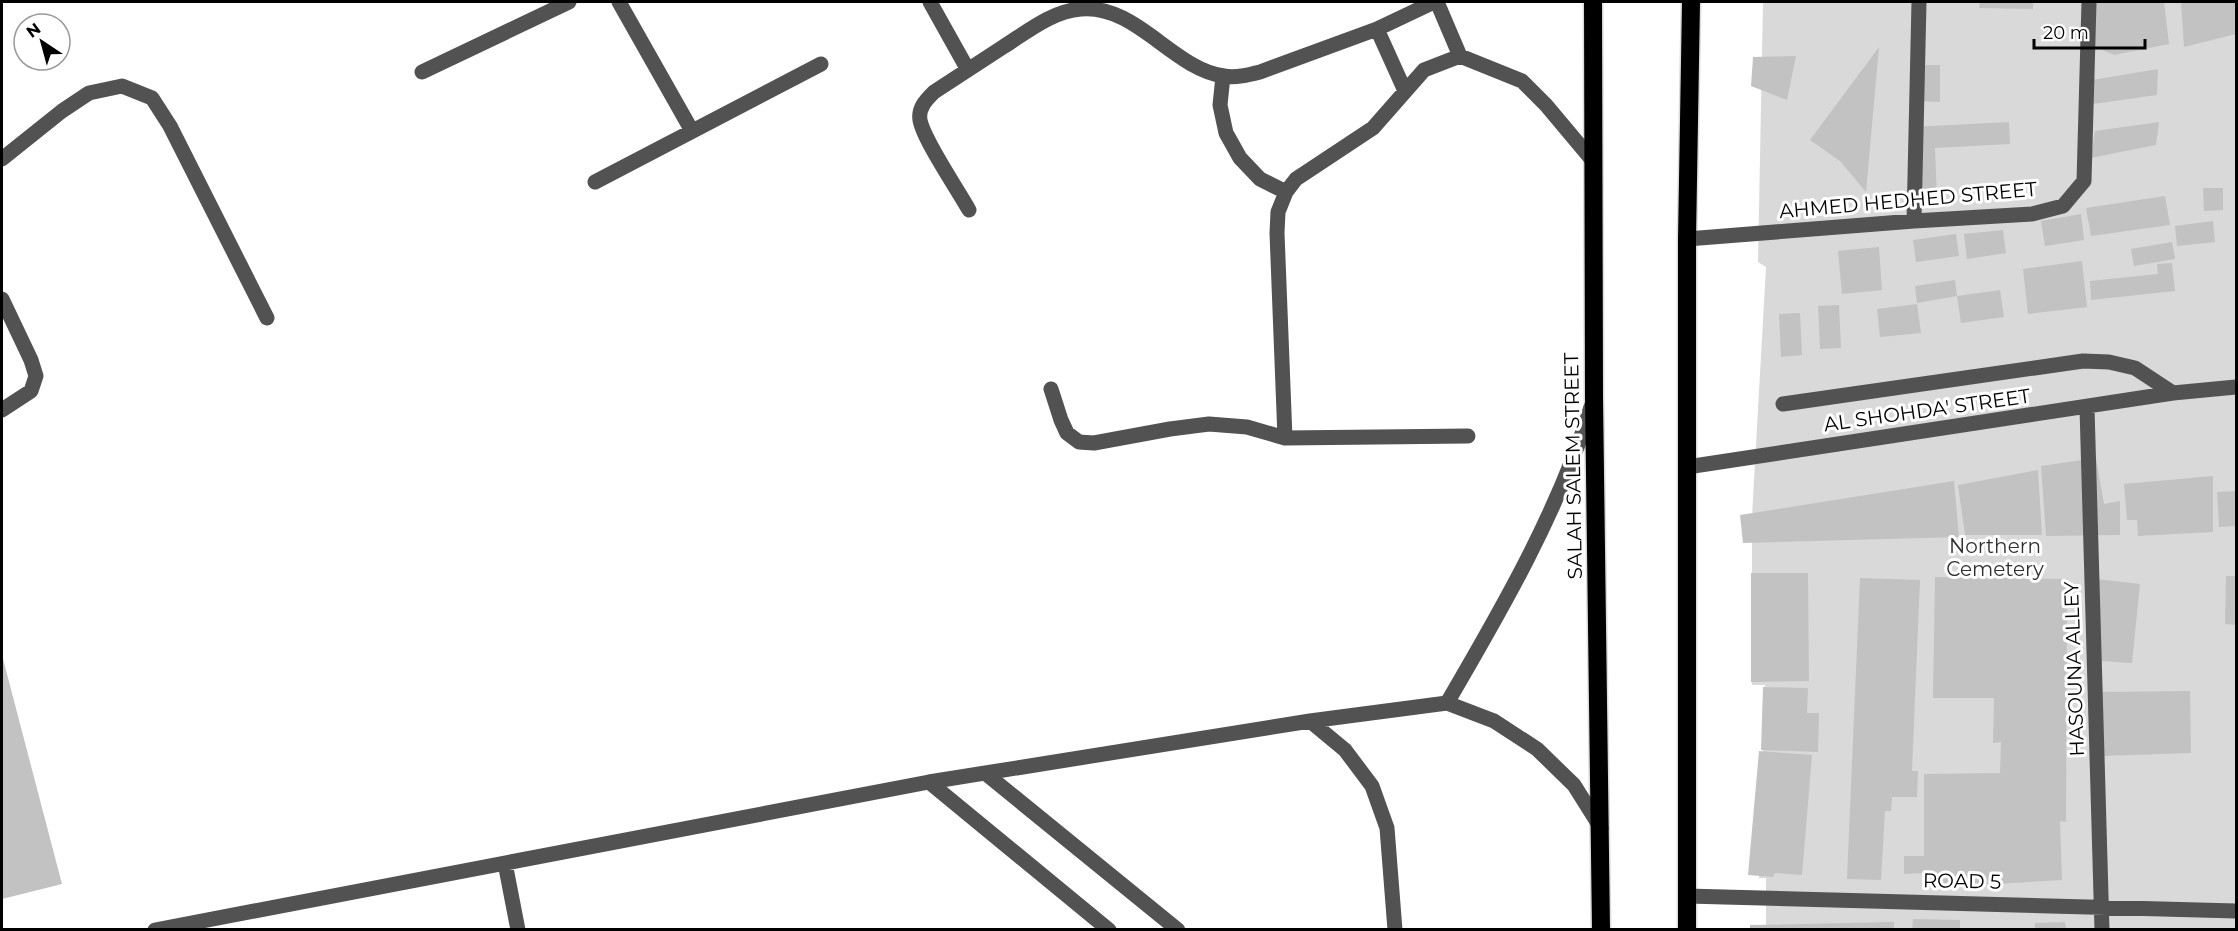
<svg xmlns="http://www.w3.org/2000/svg" width="2238" height="931" font-family="Montserrat,sans-serif">
<style>
.green{fill:#d9d9d9}
.building{fill:#c2c2c2}
.lines{fill:none;stroke-linecap:round;stroke-linejoin:round}
.highway-casing{stroke:#dbdbdb;stroke-width:21}
.minor{stroke:#525252;stroke-width:15}
.highway{stroke:#000;stroke-width:18}
.labels{text-anchor:middle;dominant-baseline:central;stroke-width:6;stroke-linejoin:round;paint-order:stroke}
.street-label{font-size:20px;fill:#000;stroke:#fff}
.park-label{font-size:20px;fill:#303030;stroke:#fff}
</style>
<rect width="100%" height="100%" fill="#fff"/>
<path class="green" d="M 1763,2 L 2236,2 L 2236,929 L 1766,929 L 1766,878 L 1759,878 L 1765,685 L 1752,685 L 1752,516 L 1766,267 L 1758,262 Z"/>
<path class="building" d="M 1980,2 L 2033,2 L 2033,9 L 1979,8 Z
M 2091,2 L 2164,2 L 2169,44 L 2114,55 L 2091,45 Z
M 2181,2 L 2236,2 L 2236,34 L 2184,47 Z
M 1879,47 L 1866,192 L 1840,161 L 1810,140 Z
M 1796,56 L 1787,100 L 1751,86 L 1753,57 Z
M 1919,65 L 1940,65 L 1940,102 L 1919,101 Z
M 2158,69 L 2157,95 L 2093,104 L 2092,80 Z
M 2009,122 L 2010,144 L 1935,148 L 1937,199 L 1915,200 L 1912,127 Z
M 2159,122 L 2156,145 L 2091,158 L 2095,131 Z
M 2203,188 L 2223,188 L 2223,210 L 2204,211 Z
M 2165,196 L 2170,225 L 2091,236 L 2086,208 Z
M 2081,214 L 2084,240 L 2045,246 L 2041,221 Z
M 2213,221 L 2215,242 L 2177,246 L 2175,226 Z
M 2003,230 L 2006,253 L 1967,259 L 1964,234 Z
M 1956,234 L 1959,256 L 1916,262 L 1913,240 Z
M 2172,242 L 2175,259 L 2134,266 L 2131,249 Z
M 1879,247 L 1882,290 L 1842,294 L 1838,251 Z
M 2082,261 L 2087,307 L 2028,314 L 2023,269 Z
M 2172,263 L 2175,291 L 2091,300 L 2090,281 L 2158,274 L 2157,264 Z
M 1955,280 L 1957,296 L 1917,303 L 1915,286 Z
M 2000,290 L 2004,317 L 1961,323 L 1957,296 Z
M 1917,304 L 1921,333 L 1880,337 L 1877,309 Z
M 1839,305 L 1841,348 L 1820,349 L 1818,306 Z
M 1800,313 L 1802,355 L 1781,357 L 1779,314 Z
M 2096,458 L 2104,504 L 2120,501 L 2120,535 L 2046,536 L 2041,466 Z
M 2038,470 L 2042,535 L 1965,535 L 1958,485 Z
M 2213,476 L 2213,532 L 2138,536 L 2137,520 L 2127,520 L 2124,484 Z
M 1954,481 L 1959,537 L 1743,543 L 1740,515 Z
M 2236,491 L 2236,526 L 2219,527 L 2217,492 Z
M 1751,573 L 1808,573 L 1809,681 L 1751,682 Z
M 2226,576 L 2236,576 L 2236,625 L 2225,624 Z
M 1935,577 L 2067,579 L 2066,822 L 2060,821 L 2062,880 L 1995,884 L 1926,884 L 1926,873 L 1904,874 L 1904,856 L 1924,856 L 1924,774 L 2000,773 L 2001,742 L 1993,743 L 1994,698 L 1933,698 Z
M 1860,578 L 1920,580 L 1912,771 L 1918,771 L 1917,797 L 1892,797 L 1891,811 L 1885,811 L 1881,880 L 1847,879 Z
M 2096,579 L 2140,584 L 2132,663 L 2099,661 Z
M 2,655 L 62,884 L 2,899 Z
M 1763,687 L 1808,688 L 1807,713 L 1819,713 L 1818,752 L 1761,750 Z
M 2190,691 L 2191,753 L 2102,756 L 2101,692 Z
M 1759,751 L 1812,755 L 1802,875 L 1775,873 L 1773,877 L 1748,875 Z
M 1913,919 L 1960,920 L 1960,930 L 1912,930 Z
M 1894,922 L 1894,930 L 1750,930 L 1750,925 Z
M 2065,922 L 2066,930 L 2035,930 L 2035,923 Z"/>
<g class="lines">
<g class="highway-casing">
<path id="highway" d="M 1593,2 L 1594,397 L 1601,930
M 1687,930 L 1687,239 L 1691,2"/>
</g>
<path class="minor" d="M 619,2 L 692,131
M 930,2 L 968,70
M 1437,2 L 1460,56
M 1377,29 L 1405,91
M 422,72 L 569,2
M 1223,76 L 1220,105 L 1226,133 L 1240,158 L 1260,179 L 1286,192
M 2,159 L 62,111 L 89,93 L 122,86 L 152,98 L 170,126 L 267,318
M 595,182 L 821,64
M 969,210 C 958,190 923,139 920,120 C 918,108 926,100 934,92 C 957,77 980,62 1003,47 C 1027,32 1052,11 1081,9 C 1136,4 1173,69 1224,76 C 1236,78 1248,75 1260,72 L 1377,29 L 1434,2
M 1914,221 L 1919,2
M 1687,239 L 1914,221 L 2032,214 L 2063,206 L 2084,181 L 2089,2
M 2,299 L 31,360 L 36,376 L 31,391 L 2,410
M 1051,389 L 1061,420 L 1067,433 L 1079,442 L 1094,443 L 1170,429 L 1209,424 L 1247,427 L 1285,438 L 1468,436
M 1783,404 L 2083,361 L 2109,362 L 2135,368 L 2173,393
M 2087,408 L 2102,930
M 1285,438 L 1277,233 L 1278,212 L 1286,192 L 1296,179 L 1373,128 L 1424,70 L 1460,56 L 1522,81 L 1546,105 L 1593,161
M 1687,467 L 2173,393 L 2236,387
M 1447,703 C 1502,609 1558,512 1591,407
M 1310,721 L 1345,750 L 1372,786 L 1387,828 L 1395,930
M 985,773 L 1178,930
M 929,782 L 1109,930
M 505,863 L 518,930
M 1687,896 L 2236,911
M 155,930 L 929,782 L 1310,721 L 1447,703 L 1494,721 L 1537,749 L 1574,785 L 1601,828"/>
<use href="#highway" class="highway"/>
</g>
<g class="labels">
<g class="street-label">
<text transform="translate(1908 200) rotate(-5)">AHMED HEDHED STREET</text>
<text transform="translate(1927 410) rotate(-8)">AL SHOHDA' STREET</text>
<text transform="translate(1573 466) rotate(-91)">SALAH SALEM STREET</text>
<text transform="translate(2074 669) rotate(-92)">HASOUNA ALLEY</text>
<text transform="translate(1962 881) rotate(1)">ROAD 5</text>
</g>
<g class="park-label">
<text x="1995" y="546">Northern<tspan x="1995" dy="23">Cemetery</tspan></text>
</g>
</g>
<rect width="2238" height="931" fill="none" stroke="#000000" stroke-width="6"/>
<g transform="translate(42 42) rotate(324)"><circle r="28" fill="#ffffff" stroke="#999999" stroke-width="1.5"/>
<path d="M0-4.5L10 22L0 15L-10 22Z" fill="#000000"/>
<text y="-9" font-size="16" font-weight="bold" text-anchor="middle" fill="#000000">N</text>
</g>
<path d="M2034 39v9h111v-9" fill="none" stroke="#000000" stroke-width="3"/>
<text x="2043" y="39" font-size="18" fill="#000000" stroke="#ffffff" stroke-width="4.5" paint-order="stroke">20 m</text>
</svg>
